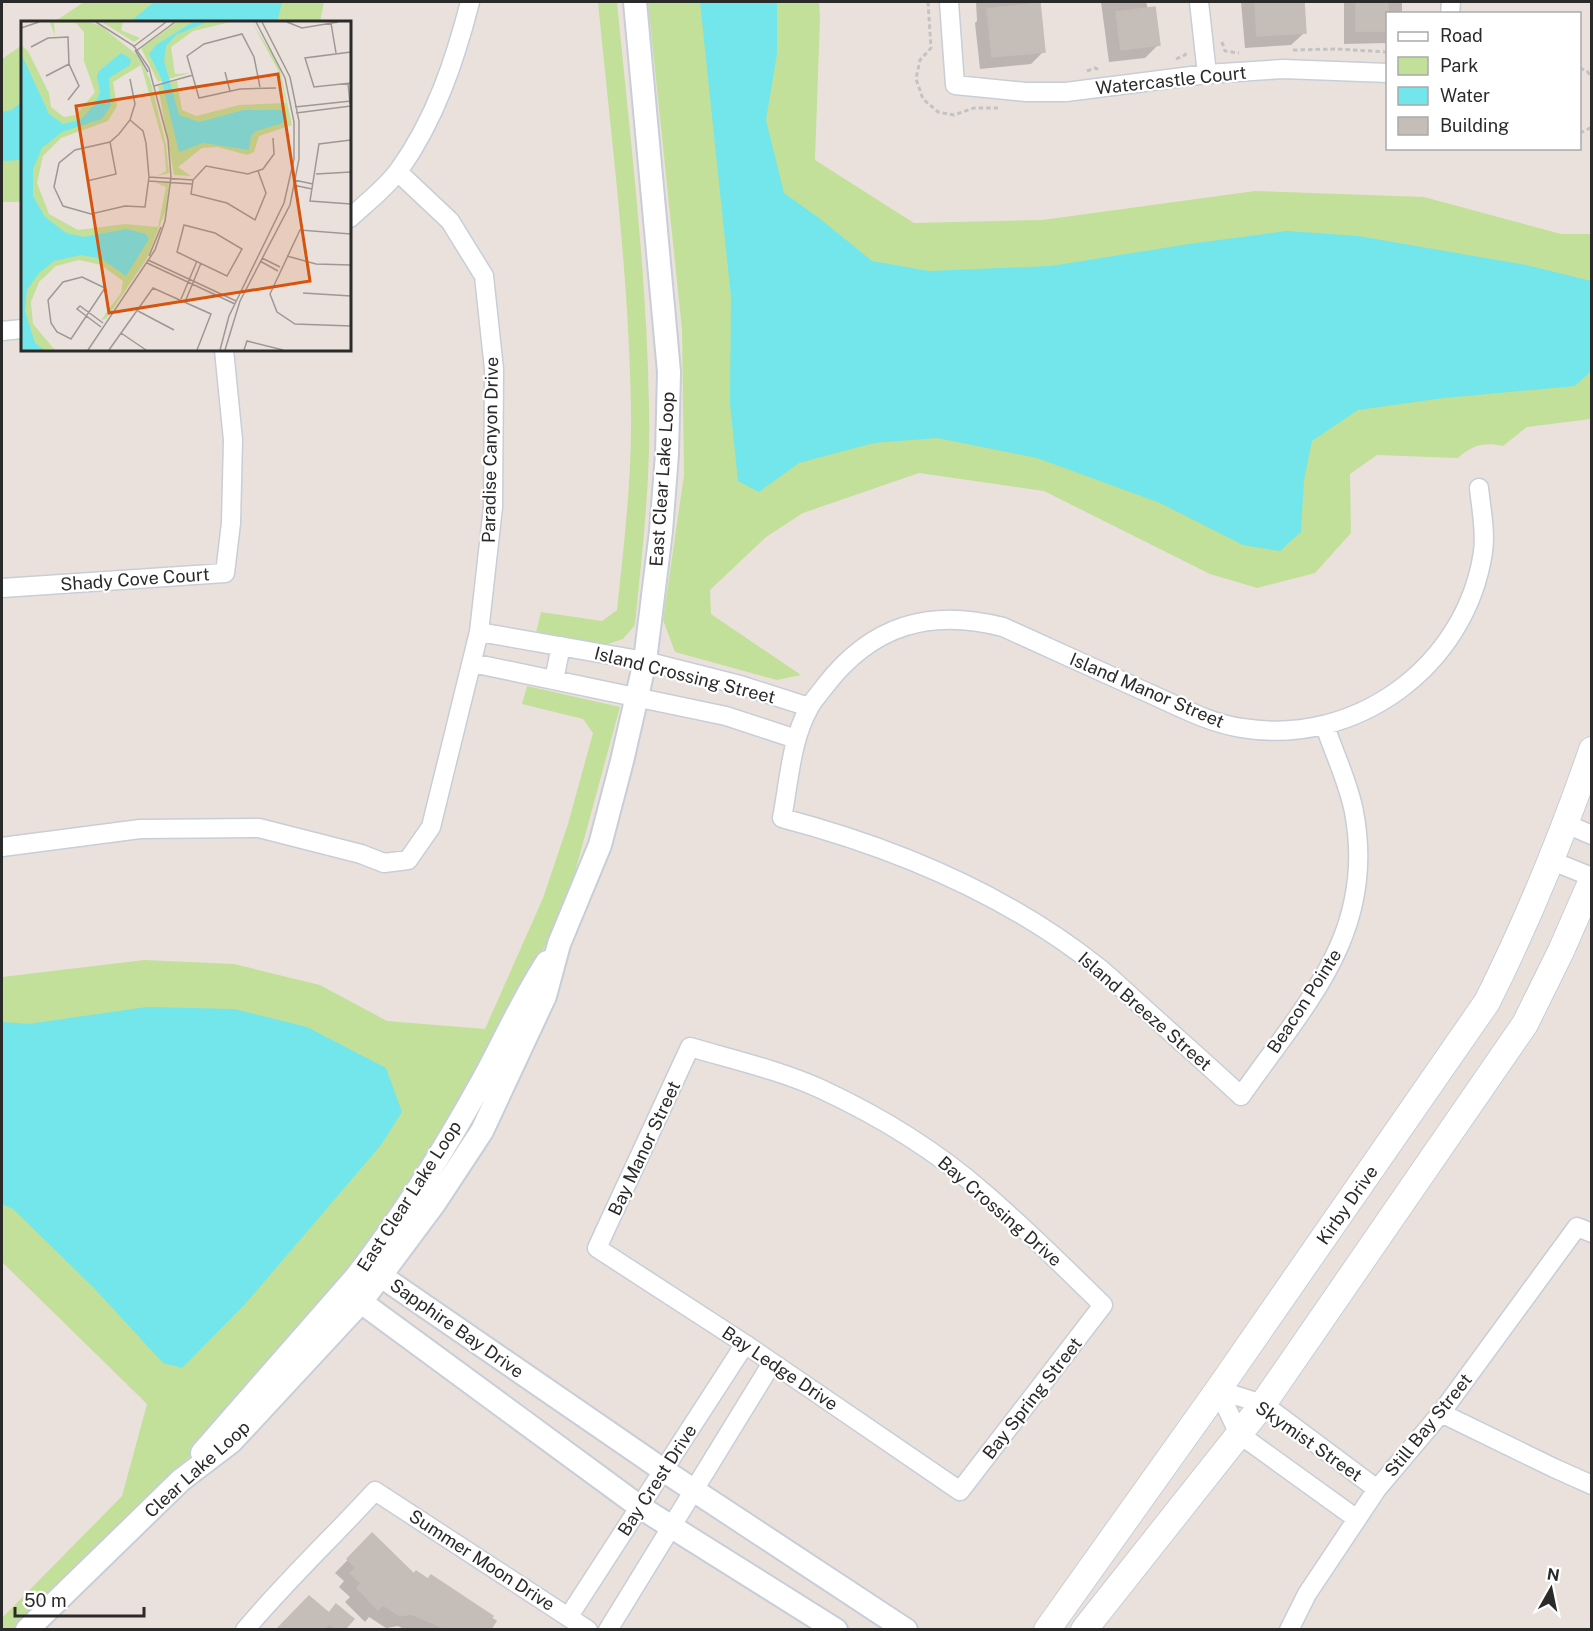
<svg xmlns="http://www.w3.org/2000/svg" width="1593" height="1631" font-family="'Public Sans',sans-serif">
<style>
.green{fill:#c2e09a}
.water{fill:#72e6ea}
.shadow{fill:#0003}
.building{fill:#c4bdb8;stroke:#c7bdb6;stroke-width:1.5}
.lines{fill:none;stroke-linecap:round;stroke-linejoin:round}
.minor-casing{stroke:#c7ced7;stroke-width:21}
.tertiary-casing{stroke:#c7ced7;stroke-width:26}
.secondary-casing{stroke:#c7ced7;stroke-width:28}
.path{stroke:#c3c3c3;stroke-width:3;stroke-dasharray:4.5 3;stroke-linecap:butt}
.minor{stroke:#fff;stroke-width:18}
.tertiary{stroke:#fff;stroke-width:22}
.secondary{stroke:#fff;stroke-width:26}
.labels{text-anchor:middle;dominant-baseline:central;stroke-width:4.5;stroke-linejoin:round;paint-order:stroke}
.street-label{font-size:18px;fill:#2a2a2a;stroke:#fff}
.inset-road{fill:none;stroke:#9e9895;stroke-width:1.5}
.view{fill:#d5540f;fill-opacity:0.15;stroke:#d5540f;stroke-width:3}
.inset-edge{fill:none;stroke:#2a2a2a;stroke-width:3}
</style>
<rect width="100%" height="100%" fill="#ebe1dc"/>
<path class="green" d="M 84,2 L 324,2 L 320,22 L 54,22 Z
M 598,2 L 617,2 C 630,137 647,272 649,408 C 651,481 642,553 635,625 L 623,639 L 605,645 L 536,633 L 541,612 L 602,621 L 617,610 C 624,544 632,477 631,410 C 629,274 611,137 598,2 Z
M 648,2 L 819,2 L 820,18 L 815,160 L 914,223 L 1042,220 L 1255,191 L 1424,197 L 1561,234 L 1591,234 L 1591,419 L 1527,427 L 1503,446 C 1485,442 1472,445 1458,458 L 1377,455 L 1350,474 L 1351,533 L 1315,573 L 1257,588 L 1210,574 L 1044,491 L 919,473 L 803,513 L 766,537 L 710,590 L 711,614 L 801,675 L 777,680 L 675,652 L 663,620 L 684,475 L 682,330 Z
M 22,45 L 22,202 L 2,202 L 2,59 Z
M 527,686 L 620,707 L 565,909 L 457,1109 L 364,1253 L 195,1451 L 19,1629 L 2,1630 L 2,1618 L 122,1496 L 147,1404 L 2,1262 L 2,977 L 144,960 L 234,964 L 320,985 L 387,1021 L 485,1029 L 543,898 L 568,824 L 593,733 L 583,719 L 522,704 Z"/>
<path class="water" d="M 154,2 L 282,2 L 282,3 L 277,22 L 130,22 Z
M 700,2 L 777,2 L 777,54 L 766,120 L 784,193 L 819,218 L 872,261 L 929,271 L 1051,266 L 1189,244 L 1287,231 L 1358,236 L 1526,265 L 1591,281 L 1591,371 L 1575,386 L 1444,398 L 1358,410 L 1312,441 L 1304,480 L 1301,532 L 1280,551 L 1243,545 L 1160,503 L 1037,458 L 937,438 L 874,443 L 799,463 L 759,492 L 738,481 L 730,404 L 731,297 Z
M 22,102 L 22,160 L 2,161 L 2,112 L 11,110 Z
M 147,1007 L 234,1009 L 307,1027 L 386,1068 L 402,1112 L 381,1145 L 247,1302 L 182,1368 L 163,1363 L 94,1288 L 13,1209 L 2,1204 L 2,1022 L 28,1024 Z"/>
<path class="shadow" d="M 976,2 L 1037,2 L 1044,51 L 1031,64 L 980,69 L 975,23 L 977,21 Z
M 1101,2 L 1146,2 L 1158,45 L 1145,58 L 1109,62 Z
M 1241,2 L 1302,2 L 1304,33 L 1291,45 L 1245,48 Z
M 1344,2 L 1402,2 L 1402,14 L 1388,14 L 1388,43 L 1344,44 Z
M 372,1535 L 414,1576 L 494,1622 L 489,1630 L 406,1630 L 398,1626 L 386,1628 L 369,1617 L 365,1622 L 345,1602 L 350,1597 L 339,1587 L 344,1581 L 335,1573 Z
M 309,1598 L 328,1614 L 336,1606 L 352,1619 L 343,1630 L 279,1630 Z"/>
<path class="building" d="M 1255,2 L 1304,2 L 1306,33 L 1257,36 Z
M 1356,2 L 1388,2 L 1388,31 L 1356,31 Z
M 1040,3 L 1045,52 L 992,57 L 987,9 Z
M 1155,7 L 1160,45 L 1121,50 L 1116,12 Z
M 372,1533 L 414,1574 L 416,1571 L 428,1579 L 431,1575 L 493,1616 L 491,1618 L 496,1621 L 491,1629 L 446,1629 L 411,1614 L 400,1616 L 383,1605 L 378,1610 L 357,1588 L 361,1583 L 350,1573 L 356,1568 L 347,1559 Z
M 309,1596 L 329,1613 L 336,1604 L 354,1619 L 345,1629 L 335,1629 L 329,1624 L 324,1629 L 277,1629 Z"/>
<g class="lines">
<g class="minor-casing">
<path id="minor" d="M 949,2 L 955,85 L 1026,92 L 1066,92 L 1207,74 L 1283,69 L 1388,73
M 1199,2 L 1207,74
M 1450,14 L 1451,2
M 350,218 C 365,204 387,187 399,170 C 435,120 455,60 470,2
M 2,331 L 22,329
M 2,588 L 225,573 L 231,523 L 233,440 L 224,350
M 479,632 L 645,661 L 740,685 L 809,707
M 472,663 L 726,716 L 796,739
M 554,680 L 561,646
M 1325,726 C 1334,753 1349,784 1354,812 C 1377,933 1305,1004 1241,1096 C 1210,1067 1178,1039 1146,1010 C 1130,996 1115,981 1098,967 C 1006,894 896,848 782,818 C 789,782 791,740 809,708 C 813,700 820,693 825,686 C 872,625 930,608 1003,627 C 1050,648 1097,670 1144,691 C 1176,705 1208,723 1242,728 C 1356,747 1466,666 1483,552 C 1486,532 1481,508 1479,488
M 1566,824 L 1592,835
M 2,847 L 140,829 L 259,828 L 361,854 L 384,863 L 408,860 L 431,827 L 479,632 L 493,507 L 494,369 L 484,276 L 450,221 L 398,172
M 1552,861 L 1592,877
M 690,1047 C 734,1060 779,1070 821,1089 C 879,1116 935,1150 983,1192 C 1025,1228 1064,1267 1103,1305 L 960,1491 L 745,1344 L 597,1248 Z
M 1218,1390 L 1239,1434 L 1357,1519
M 1218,1390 L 1263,1404 L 1377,1489
M 1441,1413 L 1554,1468 L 1592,1485
M 569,1616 L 745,1344
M 245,1630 C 286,1581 332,1538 375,1491 L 588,1630
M 608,1630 L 772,1363
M 1289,1630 L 1307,1594 L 1377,1489 L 1441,1413 L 1577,1227 L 1592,1233"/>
</g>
<g class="tertiary-casing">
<path id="tertiary" d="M 202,1453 L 356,1277 C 404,1215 446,1147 484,1078 C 505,1039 523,999 547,962
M 27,1630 L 181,1480 L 231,1442 L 361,1302 L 434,1204 L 482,1131 L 545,996 L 559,944 L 600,845 L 622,761 L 645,661 L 661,531 L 667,454 L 669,372 L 635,2
M 836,1630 L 640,1507 L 361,1302 L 356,1277 L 381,1276 L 663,1470 L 906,1630"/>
</g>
<g class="secondary-casing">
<path id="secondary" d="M 1047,1630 L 1218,1390 L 1487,1002 C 1528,920 1562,837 1592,750
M 1084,1630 L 1263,1404 L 1525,1024 L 1561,951 L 1592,880"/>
</g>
<path class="path" d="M 928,2 L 931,48 L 920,60 L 916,79 L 923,99 L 938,112 L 954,115 L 974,108 L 998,108
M 1222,42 L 1225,51 L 1239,53
M 1293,50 L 1336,49 L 1388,52
M 1176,59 L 1185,55 L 1187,51
M 1580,68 L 1587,71 L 1592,78
M 1087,71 L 1095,68 L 1100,70
M 1580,133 L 1592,127"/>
<use href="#minor" class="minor"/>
<use href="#tertiary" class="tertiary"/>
<use href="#secondary" class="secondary"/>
</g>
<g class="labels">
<g class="street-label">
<text transform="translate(1171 80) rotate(-6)">Watercastle Court</text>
<text transform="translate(490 450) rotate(-89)">Paradise Canyon Drive</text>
<text transform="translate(662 479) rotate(-86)">East Clear Lake Loop</text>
<text transform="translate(135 579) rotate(-4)">Shady Cove Court</text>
<text transform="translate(685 675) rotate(14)">Island Crossing Street</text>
<text transform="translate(1147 690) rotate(23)">Island Manor Street</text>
<text transform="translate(1304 1001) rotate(-57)">Beacon Pointe</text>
<text transform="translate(1145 1011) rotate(41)">Island Breeze Street</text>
<text transform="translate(644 1148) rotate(-65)">Bay Manor Street</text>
<text transform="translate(409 1196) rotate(-57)">East Clear Lake Loop</text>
<text transform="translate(1347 1205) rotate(-55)">Kirby Drive</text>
<text transform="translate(1000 1211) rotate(41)">Bay Crossing Drive</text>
<text transform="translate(457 1328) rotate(35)">Sapphire Bay Drive</text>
<text transform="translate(780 1368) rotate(34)">Bay Ledge Drive</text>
<text transform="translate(1032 1398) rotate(-52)">Bay Spring Street</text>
<text transform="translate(1428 1425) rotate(-51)">Still Bay Street</text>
<text transform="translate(1309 1441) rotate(35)">Skymist Street</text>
<text transform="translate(197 1469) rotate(-42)">Clear Lake Loop</text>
<text transform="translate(657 1480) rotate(-57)">Bay Crest Drive</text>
<text transform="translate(482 1560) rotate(33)">Summer Moon Drive</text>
</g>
</g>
<g transform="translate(21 21)">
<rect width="330" height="330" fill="#ebe1dc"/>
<path d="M 29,1 L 68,1 L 80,5 L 116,34 L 129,58 L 145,124 L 148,152 L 136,155 L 145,150 L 143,125 L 120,44 L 92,61 L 96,85 L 87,100 L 40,117 L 22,135 L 16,162 L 28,193 L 57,209 L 104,203 L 137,206 L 145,166 L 135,162 L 148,162 L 145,189 L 126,237 L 85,298 L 80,299 L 100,272 L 102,260 L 80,244 L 58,239 L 35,245 L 18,261 L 10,281 L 12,303 L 34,329 L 0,329 L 0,24 L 7,30 L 28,72 L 30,86 L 43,96 L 55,94 L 74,71 L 63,40 L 63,11 L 55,2 L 33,2 L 34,15 ZM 81,1 L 102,1 L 100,9 L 119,17 L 144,1 L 113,21 ZM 156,1 L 209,1 L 172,10 L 150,26 L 154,53 L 169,52 L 137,61 L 120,27 ZM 231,1 L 258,44 L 271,104 L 238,115 L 233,131 L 226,134 L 197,126 L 181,127 L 157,146 L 170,155 L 153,154 L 137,65 L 156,60 L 161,89 L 175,95 L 218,84 L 265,82 L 258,51 Z" fill="#c2e09a"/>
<path d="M 172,1 L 186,1 L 155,14 L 145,25 L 143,39 L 158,94 L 178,101 L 223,89 L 262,89 L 262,102 L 235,110 L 230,115 L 228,129 L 182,122 L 158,131 L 140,57 L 128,33 L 135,24 ZM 0,32 L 28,93 L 42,103 L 59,99 L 74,83 L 79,71 L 76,55 L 78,50 L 100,32 L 110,38 L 109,44 L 88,57 L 90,84 L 81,98 L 41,111 L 21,127 L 12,148 L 12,175 L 24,196 L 45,212 L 63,216 L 105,208 L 125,213 L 128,218 L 105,255 L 81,238 L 60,234 L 33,240 L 18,252 L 6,269 L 4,290 L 14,322 L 23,329 L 0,329 Z" fill="#72e6ea"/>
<path class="inset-road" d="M 266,1 L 281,7 L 317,1M 310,2 L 315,32M 0,7 L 18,1M 10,26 L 27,17 L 47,16 L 48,43 L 58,65 L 47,79M 112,26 L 145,1M 114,29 L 127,51M 115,30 L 154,1M 330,31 L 284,37 L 293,66 L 330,62M 204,51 L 209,70M 25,55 L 48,43M 327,62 L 329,83M 133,65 L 172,54M 239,66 L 233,36 L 221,13 L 183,23 L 166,35 L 178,77 L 219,68 L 255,67M 274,86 L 330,80M 275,92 L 330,85M 109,99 L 122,110 L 125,122 L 128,156 L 124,186 L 104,185 L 70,193 L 42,185 L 33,166 L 38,142 L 54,129 L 89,121 L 98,113 L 109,99 L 114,83 L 109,58M 330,119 L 298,123 L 289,180 L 330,183M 237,150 L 245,172 L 234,199 L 206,182 L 170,173 L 172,159 L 185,145 L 227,153 L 242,148 L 253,133 L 252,117M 295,153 L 330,151M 128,156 L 172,159M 273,159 L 292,163M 66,160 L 95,153 L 89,121M 128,160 L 171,163M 272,164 L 291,168M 163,204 L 194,212 L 221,228 L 206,255 L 156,231 ZM 330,213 L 279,209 L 249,273 L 256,291 L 274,303 L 330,305M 128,235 L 140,206M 266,235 L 295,243 L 330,244M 241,237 L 259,246M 127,239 L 215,280M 239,240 L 257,250M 126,242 L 214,283M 61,256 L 84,267 L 50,318 L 36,311 L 30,302 L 27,279 L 42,261 ZM 282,272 L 330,275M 160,278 L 176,240M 164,281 L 180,242M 117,290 L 153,309M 80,306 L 56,288 L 59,285 L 82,302M 100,312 L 125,329M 67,329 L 134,229 L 144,200 L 150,156 L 147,119 L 128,47 L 113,25 L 75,1M 88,329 L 132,267 L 190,293 L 176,329M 199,329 L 208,295 L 263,182 L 273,138 L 273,101 L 264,57 L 235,1M 204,329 L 219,280 L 269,184 L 278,138 L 278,100 L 269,56 L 241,1M 223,329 L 226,320 L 262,329"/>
<path class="view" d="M 257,53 L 289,260 L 88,292 L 55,85 Z"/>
<rect width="330" height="330" class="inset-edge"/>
</g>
<rect width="1593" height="1631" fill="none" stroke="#2a2a2a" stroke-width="6"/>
<rect x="1386" y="12" width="195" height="138" fill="#ffffff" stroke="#aaaaaa" stroke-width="1.5"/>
<rect x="1398" y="32" width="30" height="9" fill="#ffffff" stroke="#aaaaaa" stroke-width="1.5"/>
<text x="1440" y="42" font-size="18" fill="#2a2a2a">Road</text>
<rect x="1398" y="57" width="30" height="18" fill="#c2e09a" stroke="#aaaaaa" stroke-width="1.5"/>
<text x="1440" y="72" font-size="18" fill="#2a2a2a">Park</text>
<rect x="1398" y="87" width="30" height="18" fill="#72e6ea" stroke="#aaaaaa" stroke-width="1.5"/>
<text x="1440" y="102" font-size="18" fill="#2a2a2a">Water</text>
<rect x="1398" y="117" width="30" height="18" fill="#c4bdb8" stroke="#aaaaaa" stroke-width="1.5"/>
<text x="1440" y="132" font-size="18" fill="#2a2a2a">Building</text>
<g transform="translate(1551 1589) rotate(9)" stroke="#ffffff" stroke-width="4.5" paint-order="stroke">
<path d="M0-4.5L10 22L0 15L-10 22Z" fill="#2a2a2a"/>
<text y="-9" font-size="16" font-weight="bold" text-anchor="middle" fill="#2a2a2a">N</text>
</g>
<path d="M15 1607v9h129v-9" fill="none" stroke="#2a2a2a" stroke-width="3"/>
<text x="24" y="1607" font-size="18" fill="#2a2a2a" stroke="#ffffff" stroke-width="4.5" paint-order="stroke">50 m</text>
</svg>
